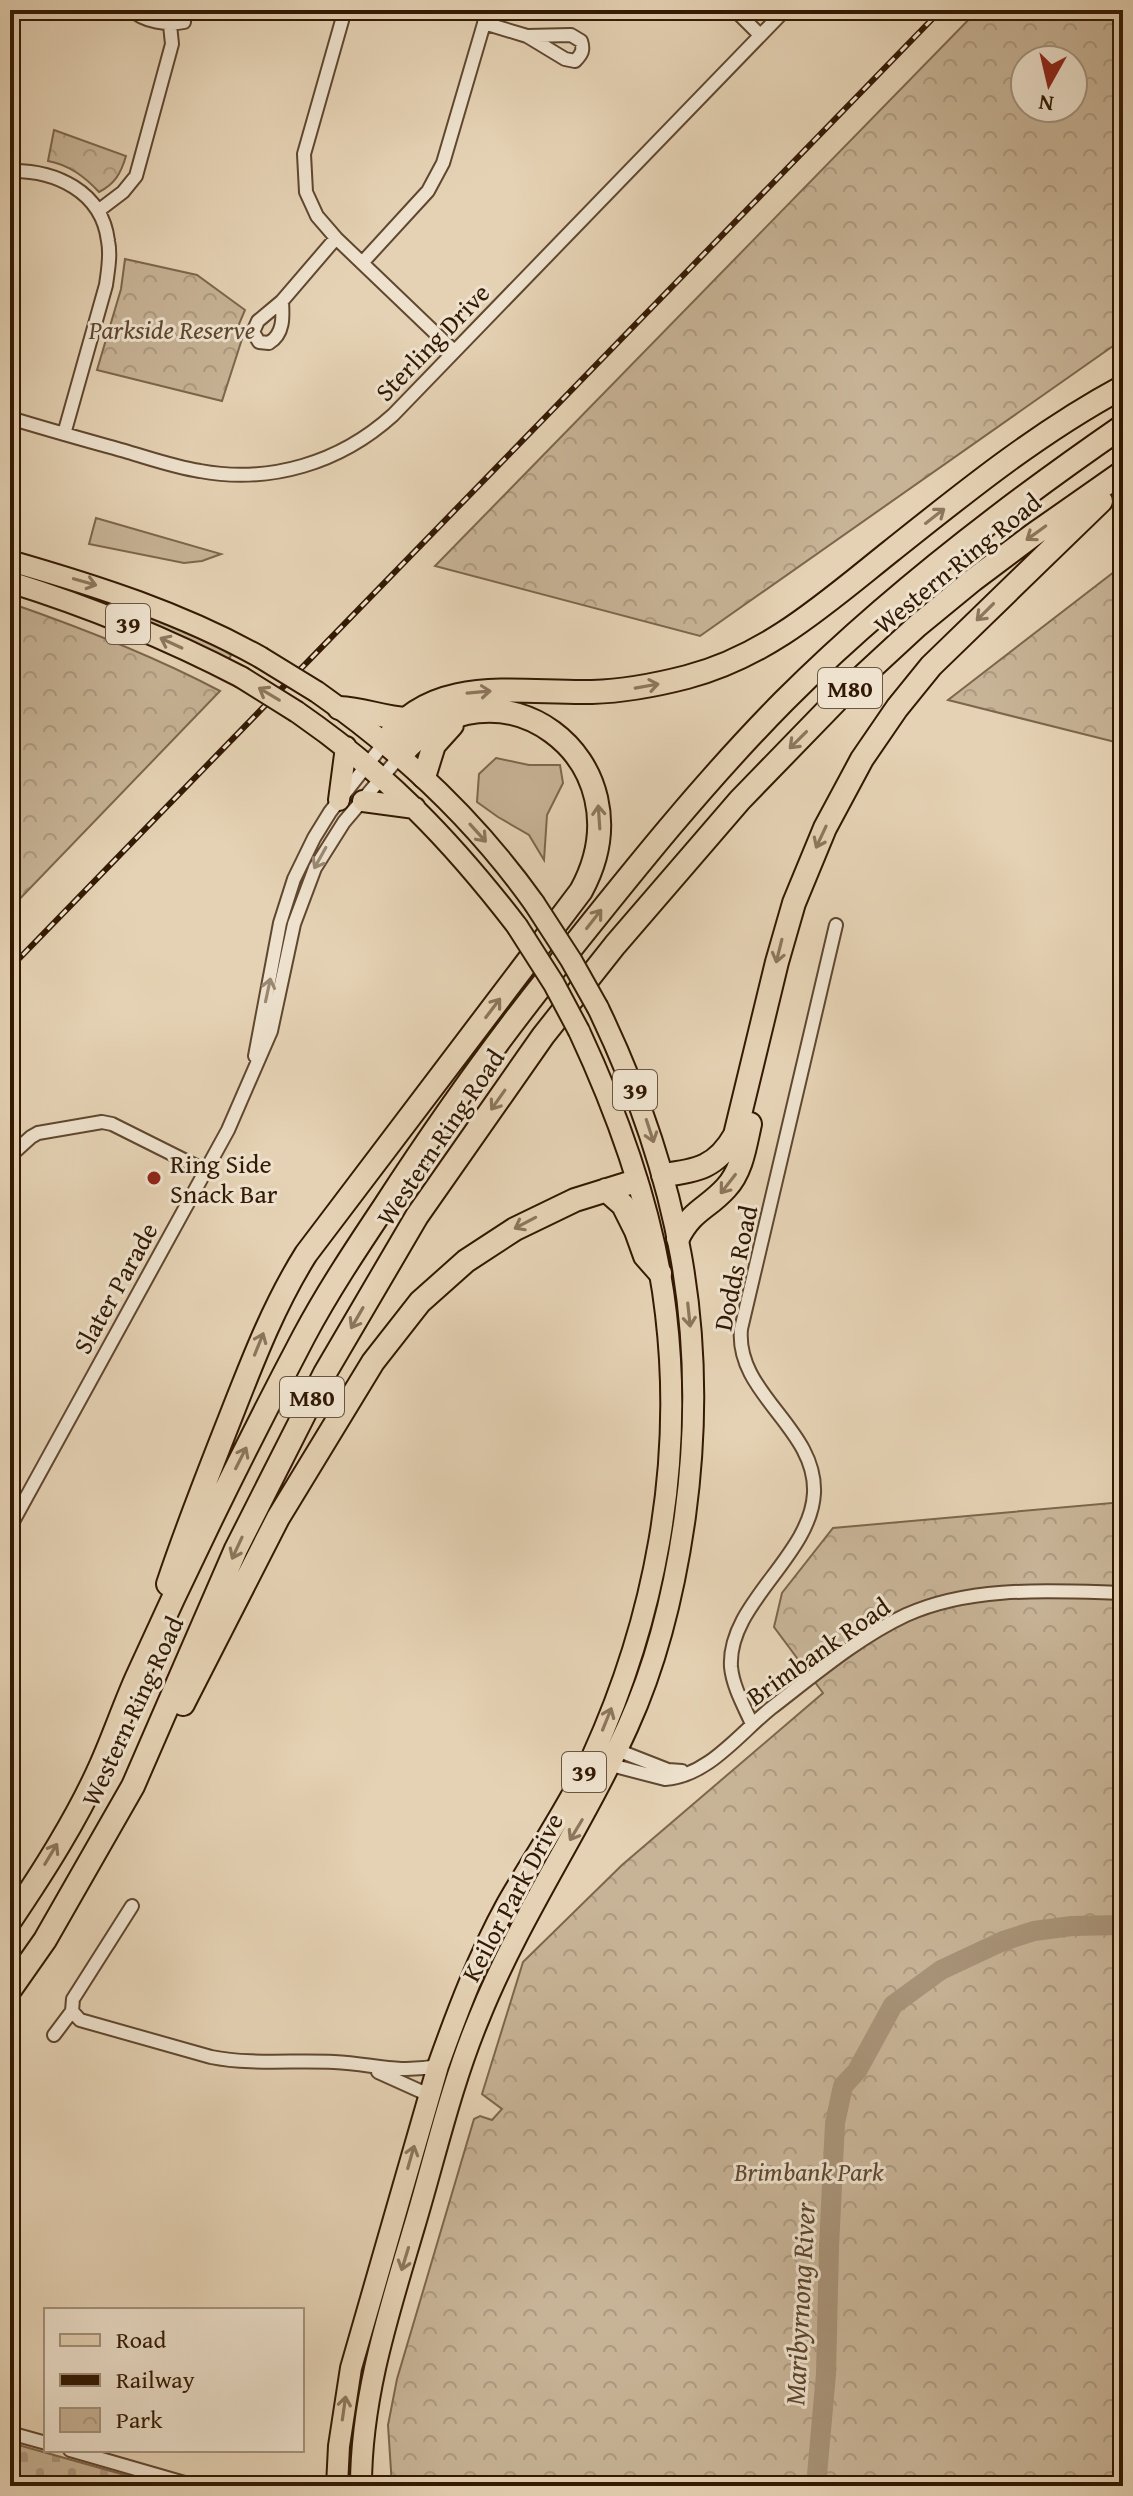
<svg xmlns="http://www.w3.org/2000/svg" width="1133" height="2496" font-family="'Gentium Book Plus',serif">
<style>
.green{fill:#c7b396;stroke:#7d664c;stroke-width:2}
.cemetery{fill:url(#cemetery-stones);stroke:#7d664c;stroke-width:2}
.park{fill:url(#park-crowns);stroke:#7d664c;stroke-width:2;fill-rule:evenodd}
.lines{fill:none;stroke-linecap:round;stroke-linejoin:round}
.river{stroke:#a89378;stroke-width:20}
.minor-casing{stroke:#60472f;stroke-width:16}
.primary-casing{stroke:#331903;stroke-width:24}
.motorway-casing{stroke:#331903;stroke-width:26}
.minor{stroke:#eee2ce;stroke-width:12}
.primary{stroke:#e5d2b4;stroke-width:20}
.motorway{stroke:#e5d2b4;stroke-width:22}
.rail-casing{stroke:#331903;stroke-width:6}
.rail{stroke:#eee2ce;stroke-width:3;stroke-dasharray:9;stroke-linecap:butt}
.primary-bridge-casing{stroke:#331903;stroke-width:24;stroke-linecap:butt}
.primary-bridge{stroke:#e5d2b4;stroke-width:20}
.oneway{stroke:#8c765c}
.oneway2{stroke:#9a8873}
.poi-dot{fill:#8f2418;stroke:#eee2ce;stroke-width:3}
.labels{text-anchor:middle;dominant-baseline:central;stroke-width:6;stroke-linejoin:round;paint-order:stroke}
.shield{fill:#eee2ce;stroke:#6b5540;stroke-width:2}
.shield-label{font-size:24px;font-weight:bold;fill:#331903}
.park-label{font-size:26px;font-style:italic;fill:#5f472f;stroke:#eee2ce}
.street-label{font-size:26px;fill:#331903;stroke:#eee2ce}
.poi-label{font-size:26px;fill:#331903;stroke:#eee2ce;text-anchor:start}
.water-label{font-size:28px;font-style:italic;fill:#5c442c;stroke:#eee2ce}
</style>
<defs>
<pattern id="cemetery-stones" width="16" height="16" patternUnits="userSpaceOnUse" patternTransform="scale(2)"><rect width="16" height="16" fill="#c7b396"/><path d="M2 7V4a2 2 0 0 1 4 0v3zM10 15v-3a2 2 0 0 1 4 0v3z" fill="#ab9980"/></pattern>
<pattern id="park-crowns" width="20" height="18" patternUnits="userSpaceOnUse" patternTransform="scale(2)"><rect width="20" height="18" fill="#c7b396"/><path d="M2 6a3 3 0 1 1 6 0M12 15a3 3 0 1 1 6 0" fill="none" stroke="#ab9980"/></pattern>
</defs>
<rect width="100%" height="100%" fill="#e5d2b4"/>
<filter id="stains"><feTurbulence type="fractalNoise" baseFrequency=".0025" numOctaves="4"/><feColorMatrix values="0 0 0 0 .2 0 0 0 0 .09 0 0 0 0 .02 0 0 0 .5 -.17"/></filter>
<radialGradient id="worn" r=".72"><stop offset=".6" stop-color="#630" stop-opacity="0"/><stop offset="1" stop-color="#630" stop-opacity=".3"/></radialGradient>
<path class="green" d="M 96,518 L 221,554 L 202,561 L 184,563 L 89,544 Z
M 10,568 L 189,629 L 231,655 L 227,663 L 10,575 Z
M 496,758 L 529,765 L 560,765 L 563,783 L 547,815 L 544,860 L 529,835 L 498,817 L 477,802 L 479,774 Z"/>
<path class="cemetery" d="M 10,2442 L 22,2446 L 164,2486 L 10,2486 Z"/>
<path class="park" d="M 978,10 L 1123,10 L 1123,339 L 700,636 L 435,566 ZM 1073,60 L 1073,108 L 1025,108 L 1025,60 Z
M 54,130 L 126,156 C 121,173 115,184 99,192 C 84,176 69,165 48,161 Z
M 125,259 L 197,275 L 245,310 L 239,324 L 242,339 L 222,401 L 97,370 L 121,289 Z
M 1123,565 L 1123,744 L 948,700 Z
M 10,603 C 82,628 152,655 220,691 L 10,909 Z
M 1123,1502 L 1123,2486 L 392,2486 L 388,2425 L 397,2379 L 474,2119 L 480,2116 L 492,2120 L 502,2109 L 482,2094 L 523,1962 L 622,1865 L 823,1693 L 774,1627 L 782,1593 L 833,1528 Z"/>
<g class="lines">
<path class="river" d="M 816,2486 L 826,2374 L 829,2247 L 835,2123 L 843,2086 L 857,2071 L 893,2005 L 941,1970 L 1003,1941 L 1034,1931 L 1072,1926 L 1123,1925"/>
<g class="minor-casing">
<path id="minor" d="M 132,10 C 144,22 168,25 184,22
M 345,10 L 304,154 L 306,192 L 317,216 L 336,238 L 454,351
M 735,10 L 760,35
M 484,23 L 527,36 L 565,59 L 575,61 C 582,54 584,50 581,41 L 571,35 L 527,36
M 10,171 C 55,170 102,191 108,241 C 111,255 108,270 106,285 L 64,434
M 98,211 L 123,192 L 136,176 L 172,44 L 170,25
M 362,263 L 428,191 L 443,163 L 488,10
M 282,301 C 283,317 284,334 269,343 L 259,342 L 253,332 L 258,321 L 282,301 L 336,238
M 10,418 C 49,430 89,441 128,452 C 152,459 175,467 200,471 C 270,484 340,463 393,415 L 785,10
M 255,1056 L 280,923 L 294,879 L 314,838 L 330,812 L 385,742
M 10,1156 L 31,1137 L 38,1133 L 102,1122 L 112,1124 L 204,1170
M 10,1527 L 228,1130 L 271,1031 L 294,924 L 315,868 L 344,822 L 400,756
M 752,1724 C 744,1706 733,1687 731,1667 C 727,1604 811,1556 814,1493 C 817,1428 735,1394 741,1329 L 836,925
M 617,1750 L 668,1770 L 682,1771
M 611,1765 L 665,1779 C 708,1776 739,1734 770,1709 C 813,1676 857,1638 906,1615 C 972,1585 1052,1591 1123,1593
M 132,1906 L 73,1999 L 72,2011 L 80,2020 L 211,2057 C 252,2065 292,2060 334,2062 C 375,2064 395,2074 438,2066
M 54,2035 L 72,2011
M 378,2072 L 429,2095
M 10,2433 L 46,2443
M 70,2450 L 195,2486"/>
</g>
<g class="primary-casing">
<path id="primary" d="M 10,561 C 97,586 181,613 260,657
M 10,582 C 90,607 166,638 241,677
M 317,692 C 400,750 475,820 534,903
M 297,712 C 388,775 450,839 517,926
M 339,800 L 346,747
M 363,801 L 415,808
M 337,2486 L 339,2446 L 351,2368 L 438,2066 C 458,2010 479,1955 507,1904 C 535,1855 568,1808 592,1757 C 655,1619 684,1466 666,1314 C 655,1217 620,1119 579,1031
M 361,2486 C 361,2396 389,2312 414,2227 C 435,2157 451,2085 479,2018 C 520,1916 583,1826 628,1726 C 658,1660 675,1588 685,1516 C 710,1332 678,1174 598,1008"/>
</g>
<g class="motorway-casing">
<path id="motorway" d="M 339,708 C 364,709 383,718 407,719
M 385,742 C 433,673 519,694 592,692 C 624,691 656,685 687,677 C 768,656 827,602 891,551 C 965,492 1039,432 1123,387
M 424,777 L 434,745 L 452,725
M 663,1175 C 697,1171 717,1167 735,1135 L 777,962 L 794,903 L 825,828 L 862,759 L 897,708 L 931,666 L 1101,501
M 606,1190 L 623,1205 L 636,1231 L 645,1256 L 660,1273
M 678,1238 C 692,1210 707,1209 726,1188 C 742,1171 745,1146 750,1124
M 168,1584 C 187,1527 209,1472 231,1416 C 253,1360 274,1305 306,1254 L 581,891 C 653,759 493,644 400,756
M 183,1704 L 278,1518 L 373,1362 L 420,1302 L 466,1261 L 515,1229 L 575,1200 L 636,1181
M 10,1921 C 43,1872 77,1819 101,1765 C 114,1736 124,1706 137,1677 C 189,1562 245,1448 304,1336 C 328,1291 356,1249 384,1207 C 436,1127 490,1050 550,975 C 625,881 699,787 784,701 C 887,598 1004,508 1123,426
M 10,1990 L 45,1940 L 133,1786 L 236,1549 L 325,1373 L 417,1216 L 543,1036 L 615,945 L 740,800 L 838,699 L 917,626 L 973,580 L 1033,535 L 1123,472"/>
</g>
<use href="#minor" class="minor"/>
<use href="#primary" class="primary"/>
<use href="#motorway" class="motorway"/>
<g class="rail-casing">
<path id="rail" d="M 10,968 L 941,10"/>
</g>
<use href="#rail" class="rail"/>
<g class="primary-bridge-casing">
<path id="primary-bridge" d="M 260,657 L 317,692
M 241,677 L 297,712
M 534,903 L 571,960 L 598,1008
M 517,926 L 554,984 L 579,1031"/>
</g>
<use href="#primary-bridge" class="primary-bridge"/>
</g>
<defs><path id="oneway-shaft" d="M-6 0H5M1.5-3L5.5 0L1.5 3" fill="none" stroke-width="1.6" stroke-linecap="round" stroke-linejoin="round" transform="scale(2)"/></defs>
<g class="oneway">
<use href="#oneway-shaft" transform="translate(935 516) rotate(-38)"/>
<use href="#oneway-shaft" transform="translate(1036 533) rotate(144)"/>
<use href="#oneway-shaft" transform="translate(85 582) rotate(16)"/>
<use href="#oneway-shaft" transform="translate(985 612) rotate(135)"/>
<use href="#oneway-shaft" transform="translate(171 643) rotate(-155)"/>
<use href="#oneway-shaft" transform="translate(647 686) rotate(-10)"/>
<use href="#oneway-shaft" transform="translate(479 692) rotate(-5)"/>
<use href="#oneway-shaft" transform="translate(269 694) rotate(-149)"/>
<use href="#oneway-shaft" transform="translate(798 740) rotate(135)"/>
<use href="#oneway-shaft" transform="translate(599 817) rotate(-94)"/>
<use href="#oneway-shaft" transform="translate(478 833) rotate(48)"/>
<use href="#oneway-shaft" transform="translate(821 837) rotate(115)"/>
<use href="#oneway-shaft" transform="translate(594 919) rotate(-52)"/>
<use href="#oneway-shaft" transform="translate(779 951) rotate(104)"/>
<use href="#oneway-shaft" transform="translate(493 1008) rotate(-53)"/>
<use href="#oneway-shaft" transform="translate(498 1100) rotate(125)"/>
<use href="#oneway-shaft" transform="translate(650 1131) rotate(72)"/>
<use href="#oneway-shaft" transform="translate(728 1184) rotate(128)"/>
<use href="#oneway-shaft" transform="translate(525 1223) rotate(152)"/>
<use href="#oneway-shaft" transform="translate(689 1315) rotate(84)"/>
<use href="#oneway-shaft" transform="translate(357 1318) rotate(120)"/>
<use href="#oneway-shaft" transform="translate(259 1344) rotate(-68)"/>
<use href="#oneway-shaft" transform="translate(241 1458) rotate(-63)"/>
<use href="#oneway-shaft" transform="translate(237 1548) rotate(115)"/>
<use href="#oneway-shaft" transform="translate(607 1719) rotate(-68)"/>
<use href="#oneway-shaft" transform="translate(576 1830) rotate(121)"/>
<use href="#oneway-shaft" transform="translate(51 1854) rotate(-59)"/>
<use href="#oneway-shaft" transform="translate(411 2157) rotate(-74)"/>
<use href="#oneway-shaft" transform="translate(405 2259) rotate(107)"/>
<use href="#oneway-shaft" transform="translate(344 2408) rotate(-82)"/>
</g>
<g class="oneway2">
<use href="#oneway-shaft" transform="translate(320 858) rotate(119)"/>
<use href="#oneway-shaft" transform="translate(268 990) rotate(-78)"/>
</g>
<circle class="poi-dot" cx="154" cy="1178" r="8"/>
<g class="labels">
<g class="shield">
<rect x="106" y="604" width="44" height="40" rx="6"/>
<rect x="818" y="668" width="64" height="40" rx="6"/>
<rect x="613" y="1070" width="44" height="40" rx="6"/>
<rect x="280" y="1377" width="64" height="40" rx="6"/>
<rect x="562" y="1752" width="44" height="40" rx="6"/>
</g>
<g class="shield-label">
<text x="128" y="624">39</text>
<text x="850" y="688">M80</text>
<text x="635" y="1090">39</text>
<text x="312" y="1397">M80</text>
<text x="584" y="1772">39</text>
</g>
<g class="park-label">
<text x="172" y="329">Parkside Reserve</text>
<text x="809" y="2171">Brimbank Park</text>
</g>
<g class="street-label">
<text transform="translate(432 342) rotate(-46)">Sterling Drive</text>
<text transform="translate(957 563) rotate(-39)">Western Ring Road</text>
<text transform="translate(440 1137) rotate(-56)">Western Ring Road</text>
<text transform="translate(735 1268) rotate(-78)">Dodds Road</text>
<text transform="translate(115 1288) rotate(-61)">Slater Parade</text>
<text transform="translate(818 1651) rotate(-35)">Brimbank Road</text>
<text transform="translate(132 1711) rotate(-65)">Western Ring Road</text>
<text transform="translate(512 1897) rotate(-62)">Keilor Park Drive</text>
</g>
<g class="poi-label">
<text x="170" y="1163">Ring Side<tspan x="170" dy="30">Snack Bar</tspan></text>
</g>
<g class="water-label">
<text transform="translate(799 2304) rotate(-87)">Maribyrnong River</text>
</g>
</g>
<rect width="1133" height="2496" fill="none" stroke="#e5d2b4" stroke-width="40"/>
<rect x="12" y="12" width="1109" height="2472" fill="none" stroke="#331903" stroke-width="4"/>
<rect x="20" y="20" width="1093" height="2456" fill="none" stroke="#331903" stroke-width="2"/>
<rect x="44" y="2308" width="260" height="144" fill="#eee2ce" stroke="#a3927d" stroke-width="2"/>
<rect x="60" y="2334" width="40" height="12" fill="#e5d2b4" stroke="#a3927d" stroke-width="2"/>
<text x="116" y="2348" font-size="24" fill="#331903">Road</text>
<rect x="60" y="2374" width="40" height="12" fill="#331903" stroke="#a3927d" stroke-width="2"/>
<text x="116" y="2388" font-size="24" fill="#331903">Railway</text>
<rect x="60" y="2408" width="40" height="24" fill="url(#park-crowns)" stroke="#a3927d" stroke-width="2"/>
<text x="116" y="2428" font-size="24" fill="#331903">Park</text>
<g transform="translate(1049 84) rotate(188)"><circle r="38" fill="#eee2ce" stroke="#a3927d" stroke-width="2"/>
<path d="M0-6L14 30L0 20L-14 30Z" fill="#8f2418"/>
<text y="-12" font-size="22" font-weight="bold" text-anchor="middle" fill="#331903">N</text>
</g>
<rect width="100%" height="100%" filter="url(#stains)"/>
<rect width="100%" height="100%" fill="url(#worn)"/>
</svg>
